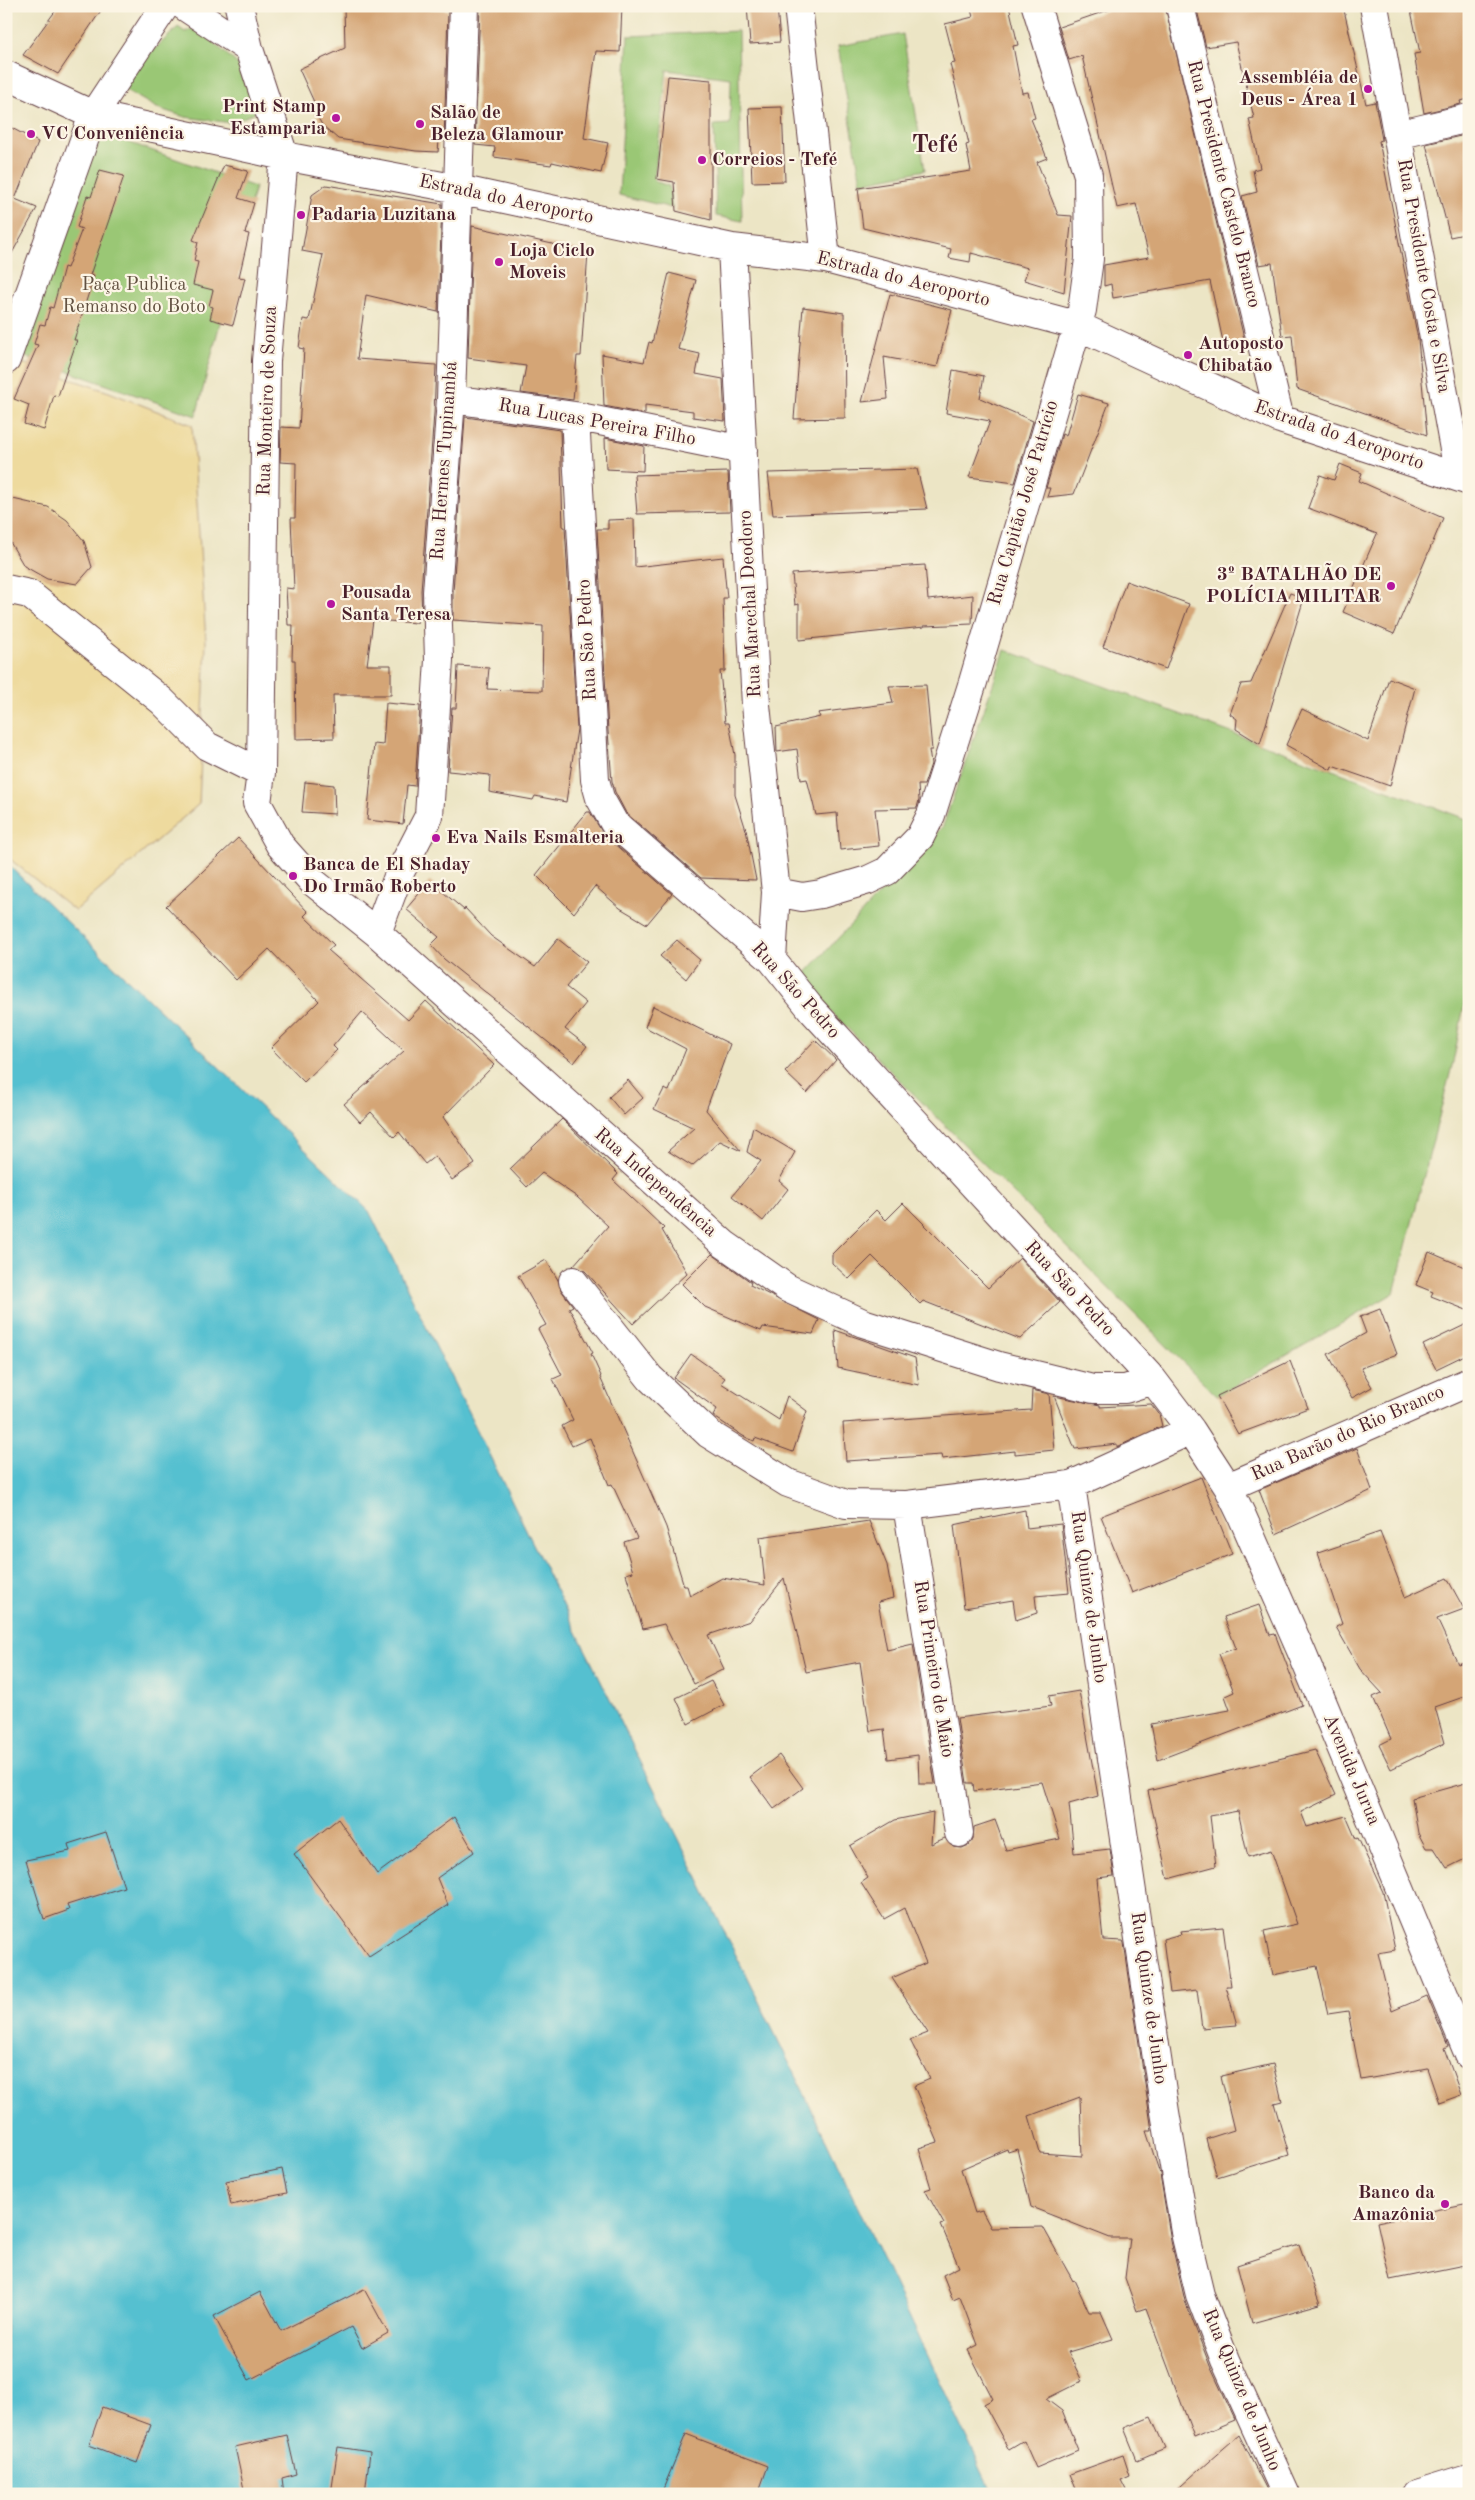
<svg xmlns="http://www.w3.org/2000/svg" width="1475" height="2500" font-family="'Old Standard TT',serif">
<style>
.green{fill:#9ac775;stroke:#727350}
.sand{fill:#eeda9e;stroke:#9c7c64}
.water{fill:#55c0d0;stroke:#50707e}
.building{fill:#d4a576;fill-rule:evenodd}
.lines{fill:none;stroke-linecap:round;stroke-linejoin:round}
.minor-casing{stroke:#623d42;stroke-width:30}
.minor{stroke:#fff;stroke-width:28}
.poi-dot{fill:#b5179e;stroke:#fcf5e5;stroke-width:2}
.labels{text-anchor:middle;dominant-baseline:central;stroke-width:4.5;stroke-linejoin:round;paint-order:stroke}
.poi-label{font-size:19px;font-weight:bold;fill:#4a1f2b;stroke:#fcf5e5;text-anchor:start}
.street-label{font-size:19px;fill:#4a1f2b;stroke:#fcf5e5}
.park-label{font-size:19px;fill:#625141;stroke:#fcf5e5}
.district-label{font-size:24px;font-weight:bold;fill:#4a1f2b;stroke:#fcf5e5}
</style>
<rect width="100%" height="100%" fill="#fcf5e5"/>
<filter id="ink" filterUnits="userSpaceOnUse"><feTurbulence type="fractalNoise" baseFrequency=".02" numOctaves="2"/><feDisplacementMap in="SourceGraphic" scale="10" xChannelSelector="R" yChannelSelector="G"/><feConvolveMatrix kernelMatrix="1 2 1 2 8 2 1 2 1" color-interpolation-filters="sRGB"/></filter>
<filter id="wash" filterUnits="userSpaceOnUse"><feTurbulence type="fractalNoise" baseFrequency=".0096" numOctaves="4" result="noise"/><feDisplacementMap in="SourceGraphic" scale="20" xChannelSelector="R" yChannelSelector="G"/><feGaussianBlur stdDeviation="1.12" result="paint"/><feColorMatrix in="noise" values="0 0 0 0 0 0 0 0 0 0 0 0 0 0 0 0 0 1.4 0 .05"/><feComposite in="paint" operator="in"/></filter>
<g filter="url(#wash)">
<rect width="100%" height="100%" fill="#ece5c5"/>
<path class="green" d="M 178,27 L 185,32 L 196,27 L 241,67 L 259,99 L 254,113 L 232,123 L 185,117 L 157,108 L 122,88 L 142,61 Z
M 738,31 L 742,221 L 716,216 L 714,125 L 730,124 L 731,78 L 667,70 L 654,181 L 669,186 L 672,208 L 619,195 L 628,36 Z
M 903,34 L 925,170 L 861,183 L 838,46 Z
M 94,130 L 255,187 L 196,416 L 21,355 Z
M 1005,650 L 1469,820 L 1469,979 L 1454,1058 L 1394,1293 L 1217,1396 L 799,980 L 943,826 Z"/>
<path class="sand" d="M 13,360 L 109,392 L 192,425 L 206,642 L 199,804 L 75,911 L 6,856 L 6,372 Z"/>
<path class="water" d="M 6,863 L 369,1211 L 802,2089 L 993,2494 L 6,2494 Z"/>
<g id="blocks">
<path class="building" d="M 59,6 L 104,6 L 58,74 L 23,55 Z
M 344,6 L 400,6 L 400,8 L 448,10 L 444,141 L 439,140 L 438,152 L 416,151 L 338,139 L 322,125 L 310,103 L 314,102 L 299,69 L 345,48 Z
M 480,6 L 622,6 L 620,52 L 596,51 L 584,138 L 608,143 L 601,173 L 552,162 L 551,165 L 494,157 L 495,147 L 475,145 Z
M 747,6 L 777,6 L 780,42 L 750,44 Z
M 970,6 L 1009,6 L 1018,45 L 1013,46 L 1022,93 L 1028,92 L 1035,118 L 1031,119 L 1047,158 L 1037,162 L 1058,215 L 1072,216 L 1064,292 L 1024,280 L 1028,268 L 971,253 L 970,262 L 949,258 L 951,249 L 863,228 L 858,188 L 971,171 L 966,145 L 969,144 L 950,64 L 955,63 L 945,24 L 973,17 Z
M 1120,6 L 1165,6 L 1246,347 L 1225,351 L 1210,281 L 1113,298 L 1111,284 L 1104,286 L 1104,265 L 1149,257 L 1136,204 L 1117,208 L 1082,56 L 1069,60 L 1059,27 Z
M 1196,6 L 1343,6 L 1366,104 L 1375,102 L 1379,123 L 1382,140 L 1379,141 L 1418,339 L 1427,435 L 1297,389 L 1292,335 L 1282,336 L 1272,263 L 1259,265 L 1242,196 L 1257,192 L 1253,170 L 1260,168 L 1249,119 L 1254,118 L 1236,42 L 1206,47 Z
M 1410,6 L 1469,6 L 1469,99 L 1460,101 L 1461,104 L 1424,113 L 1414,54 L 1420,53 Z
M 668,76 L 711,80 L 711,220 L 676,211 L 674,182 L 657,179 Z
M 782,107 L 785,181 L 752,182 L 749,108 Z
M 6,125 L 38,142 L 15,199 L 37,208 L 6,264 Z
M 1469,134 L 1469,233 L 1450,237 L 1426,144 Z
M 224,165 L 248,171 L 238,198 L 254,203 L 245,233 L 249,234 L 239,277 L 245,278 L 233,325 L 210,319 L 213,307 L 209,306 L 213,290 L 193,285 L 198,262 L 194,261 L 198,242 L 193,240 Z
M 100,170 L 124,176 L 90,275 L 94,276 L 74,340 L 77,340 L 58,396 L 54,395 L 44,430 L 24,424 L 29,405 L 14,399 L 38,345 L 34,344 L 40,324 L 45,325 L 50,307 L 53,308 L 64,267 L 67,268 L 82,229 L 77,227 L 87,196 L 91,197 Z
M 326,185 L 442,204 L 438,312 L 366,295 L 357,359 L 436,365 L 434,413 L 421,591 L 422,619 L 418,618 L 417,623 L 373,620 L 367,665 L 391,665 L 391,695 L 333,695 L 334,738 L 296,739 L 295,660 L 292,660 L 293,625 L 288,625 L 286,588 L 294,589 L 291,518 L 295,518 L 296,463 L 280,462 L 281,427 L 299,428 L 304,349 L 299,348 L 303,319 L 309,320 L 323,255 L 302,251 L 312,195 Z
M 472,226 L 588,252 L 581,356 L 577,356 L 573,400 L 521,393 L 526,366 L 468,358 Z
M 669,273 L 696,280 L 678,349 L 700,354 L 696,374 L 723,379 L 725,421 L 693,417 L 693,411 L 645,405 L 645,414 L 604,406 L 602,354 L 644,362 L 649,342 L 652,343 Z
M 890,294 L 952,310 L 937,367 L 884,357 L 888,399 L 862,402 Z
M 803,307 L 844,313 L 845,418 L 794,419 Z
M 953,370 L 984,376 L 980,398 L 1033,421 L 1015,483 L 969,477 L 990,421 L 946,413 Z
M 1078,394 L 1109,403 L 1074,494 L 1047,497 L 1050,488 L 1046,488 L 1062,434 L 1066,436 Z
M 465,417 L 560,430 L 563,527 L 565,527 L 577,729 L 566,802 L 535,796 L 533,800 L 489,792 L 490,775 L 448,771 L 452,708 L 456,708 L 458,666 L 489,668 L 487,689 L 542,691 L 543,626 L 453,620 L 453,592 Z
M 605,438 L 644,446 L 643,471 L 606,469 Z
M 1340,464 L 1362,473 L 1359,481 L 1443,518 L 1394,634 L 1343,612 L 1377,534 L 1308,508 L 1320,475 L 1334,480 Z
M 917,469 L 927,509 L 773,515 L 768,473 Z
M 728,472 L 730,512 L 637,514 L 634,475 Z
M 13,499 L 48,507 L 67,520 L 84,541 L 92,567 L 77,584 L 47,579 L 24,566 L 6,535 L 6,508 Z
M 634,519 L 635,567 L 723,557 L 727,598 L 723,598 L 725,671 L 720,671 L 725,723 L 729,723 L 735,755 L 735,795 L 746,830 L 756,880 L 701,878 L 626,813 L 615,792 L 612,781 L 608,731 L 597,529 L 608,529 L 608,520 Z
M 925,565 L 928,600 L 973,595 L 972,624 L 924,626 L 924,627 L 799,640 L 799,604 L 795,605 L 792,574 Z
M 1126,581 L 1189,604 L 1166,669 L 1103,647 Z
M 1290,593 L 1304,598 L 1260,744 L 1236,729 L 1237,719 L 1230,714 L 1241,684 L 1251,683 Z
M 1389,678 L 1415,688 L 1390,786 L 1332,766 L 1331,770 L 1286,745 L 1302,709 L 1368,741 Z
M 926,685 L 932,750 L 929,750 L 931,764 L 924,785 L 918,785 L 919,800 L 917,808 L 875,809 L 879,846 L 840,850 L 837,813 L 816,815 L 807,779 L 801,780 L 797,749 L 777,752 L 776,727 L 820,717 L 818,713 L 893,703 L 889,686 Z
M 386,703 L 420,706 L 415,786 L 407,785 L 403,824 L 367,820 L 374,744 L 383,745 Z
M 305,782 L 334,785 L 335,814 L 302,812 Z
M 587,812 L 590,812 L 604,835 L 672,894 L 647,924 L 620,908 L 595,886 L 574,913 L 536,875 Z
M 238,838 L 308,912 L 304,916 L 334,945 L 328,950 L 408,1020 L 426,1001 L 494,1065 L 443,1117 L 475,1164 L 452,1180 L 435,1156 L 425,1164 L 399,1132 L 394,1137 L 371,1112 L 360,1122 L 344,1104 L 404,1051 L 362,1012 L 333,1046 L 337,1050 L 304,1082 L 271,1048 L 319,1001 L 269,949 L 236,980 L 166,906 Z
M 430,881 L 464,910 L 465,908 L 491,936 L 535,967 L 558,939 L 587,962 L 566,987 L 586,1003 L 565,1029 L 587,1046 L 574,1063 L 444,959 L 431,945 L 439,937 L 406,909 Z
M 677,940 L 700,960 L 686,979 L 660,956 Z
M 653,1006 L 730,1044 L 706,1110 L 741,1151 L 720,1141 L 692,1166 L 668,1151 L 694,1128 L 654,1109 L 664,1089 L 669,1091 L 686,1049 L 645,1027 Z
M 815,1040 L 836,1060 L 807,1093 L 785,1072 Z
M 628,1080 L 643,1098 L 624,1115 L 609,1097 Z
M 562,1119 L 618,1174 L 613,1180 L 664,1228 L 662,1230 L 687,1273 L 633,1324 L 585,1271 L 573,1266 L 608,1226 L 577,1197 L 542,1173 L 527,1187 L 510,1169 Z
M 753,1127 L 795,1152 L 779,1181 L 788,1189 L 763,1221 L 732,1196 L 761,1161 L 747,1152 Z
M 903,1203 L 988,1288 L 1020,1258 L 1060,1302 L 1020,1339 L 923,1301 L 920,1304 L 872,1256 L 849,1279 L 832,1263 L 832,1254 L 876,1210 L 886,1220 Z
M 1429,1252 L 1469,1269 L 1469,1311 L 1431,1296 L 1433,1292 L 1416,1285 Z
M 712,1254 L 751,1282 L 750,1285 L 819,1320 L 813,1334 L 763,1327 L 761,1331 L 705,1307 L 682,1284 Z
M 546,1260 L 558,1280 L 561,1290 L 573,1306 L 569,1308 L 593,1353 L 591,1354 L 601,1376 L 600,1377 L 666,1527 L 684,1586 L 687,1586 L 690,1596 L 722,1578 L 765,1585 L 760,1537 L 869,1521 L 887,1565 L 893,1598 L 878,1602 L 887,1650 L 913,1644 L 935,1784 L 919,1784 L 918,1755 L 888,1759 L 884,1729 L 870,1731 L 860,1662 L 806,1672 L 784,1578 L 750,1621 L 708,1635 L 724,1669 L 694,1684 L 664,1624 L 643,1629 L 626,1574 L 633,1572 L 624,1542 L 637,1538 L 612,1484 L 609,1485 L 590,1438 L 572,1446 L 562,1426 L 573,1420 L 553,1379 L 562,1375 L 538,1329 L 546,1325 L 518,1276 Z
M 1380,1309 L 1397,1354 L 1361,1368 L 1372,1387 L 1352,1398 L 1328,1354 L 1366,1333 L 1360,1317 Z
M 1469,1323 L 1469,1353 L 1436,1369 L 1423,1345 Z
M 835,1330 L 915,1358 L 919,1385 L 838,1368 Z
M 691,1354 L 725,1378 L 721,1383 L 779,1420 L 787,1396 L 807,1411 L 793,1452 L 755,1438 L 754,1441 L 743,1436 L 713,1416 L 717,1409 L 674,1378 Z
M 1290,1361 L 1308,1408 L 1238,1434 L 1217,1396 Z
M 1032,1390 L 1049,1394 L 1054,1450 L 1015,1454 L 1015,1451 L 942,1459 L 941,1455 L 846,1461 L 843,1423 L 1031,1410 Z
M 1054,1396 L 1100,1405 L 1100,1407 L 1151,1404 L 1159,1414 L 1162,1426 L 1117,1447 L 1117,1444 L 1075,1449 Z
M 1357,1448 L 1372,1490 L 1276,1534 L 1259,1490 Z
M 1201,1477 L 1232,1554 L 1132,1593 L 1101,1516 Z
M 1025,1510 L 1027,1528 L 1061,1524 L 1069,1593 L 1035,1596 L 1037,1613 L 1016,1620 L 1013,1600 L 964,1608 L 954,1525 Z
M 1380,1532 L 1405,1597 L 1447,1578 L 1464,1609 L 1437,1619 L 1458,1664 L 1469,1660 L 1469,1695 L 1435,1707 L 1445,1743 L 1391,1769 L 1379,1745 L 1391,1739 L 1373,1697 L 1382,1693 L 1360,1669 L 1336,1627 L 1342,1624 L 1318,1553 Z
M 1259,1605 L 1270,1635 L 1275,1634 L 1302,1705 L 1158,1760 L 1151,1724 L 1230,1710 L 1225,1696 L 1234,1692 L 1219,1654 L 1236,1648 L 1224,1617 Z
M 711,1681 L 724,1705 L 688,1724 L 676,1698 Z
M 1079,1691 L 1098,1796 L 1069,1804 L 1074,1853 L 1110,1849 L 1114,1876 L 1097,1878 L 1103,1940 L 1123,1941 L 1124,1943 L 1152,2131 L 1146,2131 L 1160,2174 L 1171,2241 L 1185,2301 L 1210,2366 L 1235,2420 L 1194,2437 L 1146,2308 L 1137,2311 L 1125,2278 L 1130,2238 L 1110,2238 L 1031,2207 L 1017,2149 L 1008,2152 L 1007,2149 L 961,2169 L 975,2213 L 982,2211 L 991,2228 L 1043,2227 L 1073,2281 L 1074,2280 L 1089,2312 L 1101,2312 L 1113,2339 L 1068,2352 L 1082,2381 L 1046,2399 L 1062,2411 L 1078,2450 L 1036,2468 L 1024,2441 L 1009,2450 L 984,2404 L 993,2399 L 968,2350 L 978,2345 L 960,2297 L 953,2300 L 943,2275 L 959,2267 L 941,2225 L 944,2224 L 925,2190 L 931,2188 L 919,2148 L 938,2142 L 914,2086 L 930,2079 L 910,2040 L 928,2033 L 892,1978 L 926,1963 L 904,1908 L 884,1919 L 861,1883 L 868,1878 L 850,1846 L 895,1820 L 933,1812 L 931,1844 L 945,1838 L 953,1847 L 962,1848 L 969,1845 L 973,1839 L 974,1827 L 995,1820 L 1006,1850 L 1060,1839 L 1042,1782 L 974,1791 L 973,1783 L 967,1783 L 957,1718 L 1051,1706 L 1049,1696 ZM 1080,2097 L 1082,2156 L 1040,2153 L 1029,2116 Z
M 1315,1750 L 1336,1795 L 1301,1812 L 1307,1827 L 1346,1816 L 1356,1839 L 1358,1838 L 1383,1892 L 1395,1950 L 1378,1953 L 1392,2011 L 1427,1996 L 1448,2046 L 1444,2048 L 1461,2095 L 1439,2103 L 1427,2068 L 1361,2080 L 1348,2011 L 1328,2014 L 1317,1966 L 1273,1975 L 1264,1931 L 1297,1924 L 1271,1850 L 1248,1857 L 1238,1811 L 1210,1816 L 1216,1866 L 1168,1879 L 1148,1791 Z
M 779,1755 L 803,1788 L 774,1809 L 750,1777 Z
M 1469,1782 L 1469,1857 L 1447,1868 L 1434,1848 L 1426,1848 L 1418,1833 L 1412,1798 Z
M 454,1817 L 474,1852 L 437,1878 L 448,1905 L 369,1956 L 294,1854 L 338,1819 L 377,1874 Z
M 106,1832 L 124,1887 L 67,1905 L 69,1910 L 44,1919 L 26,1860 L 70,1851 L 68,1844 Z
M 1223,1927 L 1231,1986 L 1226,1986 L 1237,2025 L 1202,2028 L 1197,1990 L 1170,1993 L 1163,1939 L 1181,1934 L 1180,1931 Z
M 1273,2064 L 1282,2101 L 1274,2103 L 1289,2155 L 1217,2177 L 1206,2139 L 1234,2130 L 1221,2076 Z
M 282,2169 L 287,2193 L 231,2205 L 226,2181 Z
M 1469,2203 L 1469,2264 L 1390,2280 L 1377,2222 Z
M 1299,2245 L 1320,2304 L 1252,2323 L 1237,2265 Z
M 364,2289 L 388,2333 L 362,2348 L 351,2327 L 249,2380 L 214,2316 L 260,2292 L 281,2331 Z
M 102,2407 L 151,2425 L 137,2463 L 89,2445 Z
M 1151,2417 L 1165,2448 L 1137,2460 L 1124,2428 Z
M 686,2434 L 768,2466 L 758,2494 L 661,2494 Z
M 287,2435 L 296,2474 L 282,2478 L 284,2494 L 245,2494 L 235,2447 Z
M 1239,2435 L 1269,2494 L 1172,2494 L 1209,2461 Z
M 338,2447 L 370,2452 L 365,2494 L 331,2494 Z
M 1123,2455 L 1130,2476 L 1121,2480 L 1128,2494 L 1078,2494 L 1070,2474 Z"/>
</g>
</g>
<g filter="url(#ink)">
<use href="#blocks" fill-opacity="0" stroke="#623d42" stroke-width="1"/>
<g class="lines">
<g class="minor-casing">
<path id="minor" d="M 184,6 L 249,49
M 239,6 L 249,49 L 284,156 L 266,361 L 261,773 L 257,803 L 280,845 L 313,882 L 377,933 L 724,1244 L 787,1288 L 863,1323 L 999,1366 L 1093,1389 L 1125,1389 L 1153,1380
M 798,6 L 826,259
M 1180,6 L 1280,419
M 1374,6 L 1459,477
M 6,75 L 93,115 L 284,156 L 458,189 L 732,248 L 826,259 L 1076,325 L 1280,419 L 1469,481
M 1397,135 L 1469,118
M 732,248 L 756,705 L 776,892 L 772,960
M 6,360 L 93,115 L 165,6
M 451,399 L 575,416 L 743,450
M 575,416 L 595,780 L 600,798 L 614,823 L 772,960 L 812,1010 L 1153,1380 L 1191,1430 L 1228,1487 L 1242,1516 L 1302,1653 L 1469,2055
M 6,589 L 29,594 L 162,701 L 207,746 L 261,773
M 776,892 L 802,897 L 821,894 L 868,880 L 887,871 L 920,837 L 931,815 L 973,682 L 1082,310 L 1089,259 L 1088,175 L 1036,6
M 377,933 L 399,874 L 429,816 L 439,660 L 437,592 L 451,399 L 464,6
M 573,1281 L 650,1378 L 709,1434 L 788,1483 L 846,1504 L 907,1505 L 1071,1485 L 1191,1430
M 1071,1485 L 1165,2112 L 1186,2237 L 1200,2295 L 1225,2360 L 1286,2494
M 1228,1487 L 1469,1382
M 907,1505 L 959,1833
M 1417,2494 L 1469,2478"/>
</g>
<use href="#minor" class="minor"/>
</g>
</g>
<g class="poi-dot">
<circle cx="1368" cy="89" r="5"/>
<circle cx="336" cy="118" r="5"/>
<circle cx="420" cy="124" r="5"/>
<circle cx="31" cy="134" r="5"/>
<circle cx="702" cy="160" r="5"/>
<circle cx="301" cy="215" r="5"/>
<circle cx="499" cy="262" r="5"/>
<circle cx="1188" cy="355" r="5"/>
<circle cx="1391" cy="586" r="5"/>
<circle cx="331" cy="604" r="5"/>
<circle cx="436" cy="838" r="5"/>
<circle cx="293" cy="876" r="5"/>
<circle cx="1445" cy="2204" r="5"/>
</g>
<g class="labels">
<g class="poi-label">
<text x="1358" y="78" text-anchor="end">Assembléia de<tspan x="1358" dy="22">Deus - Área 1</tspan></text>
<text x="326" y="107" text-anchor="end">Print Stamp<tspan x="326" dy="22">Estamparia</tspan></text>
<text x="430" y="113">Salão de<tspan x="430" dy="22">Beleza Glamour</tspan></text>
<text x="41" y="134">VC Conveniência</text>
<text x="712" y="160">Correios - Tefé</text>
<text x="311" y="215">Padaria Luzitana</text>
<text x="509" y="251">Loja Ciclo<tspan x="509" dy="22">Moveis</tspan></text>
<text x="1198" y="344">Autoposto<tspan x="1198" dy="22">Chibatão</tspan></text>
<text x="1381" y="575" text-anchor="end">3º BATALHÃO DE<tspan x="1381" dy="22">POLÍCIA MILITAR</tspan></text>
<text x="341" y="593">Pousada<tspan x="341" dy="22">Santa Teresa</tspan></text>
<text x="446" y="838">Eva Nails Esmalteria</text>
<text x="303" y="865">Banca de El Shaday<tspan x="303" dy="22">Do Irmão Roberto</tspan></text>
<text x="1435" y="2193" text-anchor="end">Banco da<tspan x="1435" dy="22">Amazônia</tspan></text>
</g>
<g class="street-label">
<text transform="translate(1223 184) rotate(76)">Rua Presidente Castelo Branco</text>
<text transform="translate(506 200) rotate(12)">Estrada do Aeroporto</text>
<text transform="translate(1423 276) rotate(80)">Rua Presidente Costa e Silva</text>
<text transform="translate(903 280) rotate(14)">Estrada do Aeroporto</text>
<text transform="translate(268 401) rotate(-88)">Rua Monteiro de Souza</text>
<text transform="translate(597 423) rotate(10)">Rua Lucas Pereira Filho</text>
<text transform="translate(1339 436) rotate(19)">Estrada do Aeroporto</text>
<text transform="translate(445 461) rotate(-86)">Rua Hermes Tupinambá</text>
<text transform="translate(1024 503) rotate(-74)">Rua Capitão José Patrício</text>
<text transform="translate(751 604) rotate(-93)">Rua Marechal Deodoro</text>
<text transform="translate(588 640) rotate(-93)">Rua São Pedro</text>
<text transform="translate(795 991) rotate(48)">Rua São Pedro</text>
<text transform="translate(655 1183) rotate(41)">Rua Independência</text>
<text transform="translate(1069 1289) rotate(47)">Rua São Pedro</text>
<text transform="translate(1348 1434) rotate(-24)">Rua Barão do Rio Branco</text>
<text transform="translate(1088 1597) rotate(82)">Rua Quinze de Junho</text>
<text transform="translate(933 1669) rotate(81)">Rua Primeiro de Maio</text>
<text transform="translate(1351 1770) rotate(67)">Avenida Jurua</text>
<text transform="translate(1148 1998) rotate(82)">Rua Quinze de Junho</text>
<text transform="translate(1241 2390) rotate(67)">Rua Quinze de Junho</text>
</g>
<g class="park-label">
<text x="134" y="285">Paça Publica<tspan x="134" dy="22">Remanso do Boto</tspan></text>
</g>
<g class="district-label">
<text x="935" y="146">Tefé</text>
</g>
</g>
<rect width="1475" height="2500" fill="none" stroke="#fcf5e5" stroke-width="25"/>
</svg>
